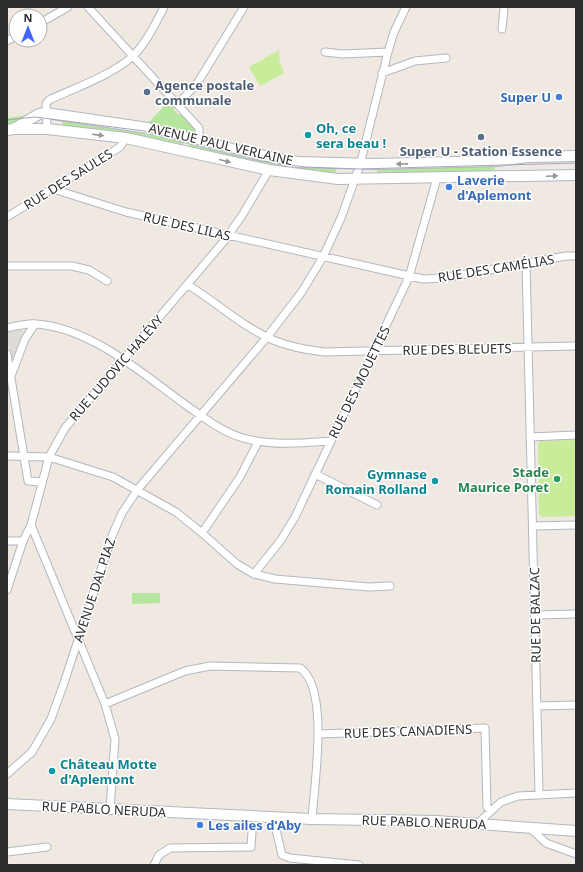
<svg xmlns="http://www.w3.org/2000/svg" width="583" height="872" font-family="'Noto Sans',sans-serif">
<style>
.green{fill:#b6e59e}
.pitch{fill:#c9ec9a}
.plaza{fill:#dfdcd8}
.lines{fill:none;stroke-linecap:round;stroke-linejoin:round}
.street-casing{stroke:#b4b7c1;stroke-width:9}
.secondary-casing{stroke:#b4b7c1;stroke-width:12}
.street{stroke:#fff;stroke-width:7}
.secondary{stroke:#fff;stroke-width:10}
.tram{stroke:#a3a6b8;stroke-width:1}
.oneway{fill:#969696}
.service-dot{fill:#5c6f8a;stroke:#fff;stroke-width:1.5}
.shop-dot{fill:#3f7fe0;stroke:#fff;stroke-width:1.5}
.culture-dot{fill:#0f9aa8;stroke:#fff;stroke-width:1.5}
.leisure-dot{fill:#2e9e5b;stroke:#fff;stroke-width:1.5}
.labels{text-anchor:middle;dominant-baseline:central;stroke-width:3;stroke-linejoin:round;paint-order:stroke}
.service-label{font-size:13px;font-weight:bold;fill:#4e5e75;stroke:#fff;text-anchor:start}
.shop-label{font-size:13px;font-weight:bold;fill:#366cbe;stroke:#fff;text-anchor:start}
.culture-label{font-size:13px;font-weight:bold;fill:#0d838f;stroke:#fff;text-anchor:start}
.street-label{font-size:13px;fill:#2e2e2e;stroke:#fff}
.leisure-label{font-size:13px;font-weight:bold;fill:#27864d;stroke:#fff;text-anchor:end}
</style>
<rect width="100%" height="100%" fill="#efe9e1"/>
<path class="green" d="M 170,100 L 176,106 L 173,109 L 179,115 L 182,113 L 196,129 L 194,134 L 147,124 Z
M 30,115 L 17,123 L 7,126 L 7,118 Z
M 63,118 L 185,138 L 183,146 L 135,135 L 62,126 Z
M 190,140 L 336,167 L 336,175 L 286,170 L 188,147 Z
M 494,164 L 495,171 L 377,174 L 377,167 Z
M 132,593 L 160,593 L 160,603 L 132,604 Z"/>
<path class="pitch" d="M 279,50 L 280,63 L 284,73 L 260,86 L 249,67 Z
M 576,440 L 576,516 L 542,517 L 539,514 L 538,444 L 540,441 Z"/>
<path class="plaza" d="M 20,329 L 23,331 L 23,335 L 13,358 L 10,357 L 7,334 L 10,330 Z"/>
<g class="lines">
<g class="street-casing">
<path id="street" d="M 88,7 L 199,128 L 199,140
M 40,23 L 68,7
M 502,29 L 504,7
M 7,41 L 16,36
M 325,52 L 342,54 L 388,52
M 382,73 L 415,61 L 446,58
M 178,104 L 198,82 L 244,7
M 47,129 L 46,104 L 49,100 C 75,88 112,75 133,56 C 146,43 156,23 164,7
M 53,189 L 126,212 L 423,279 L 444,278 L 566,256 L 576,256
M 7,217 L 120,147 L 126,138
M 526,263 L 539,794
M 7,266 L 72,266 L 89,270 L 107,281
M 188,285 C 216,302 243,327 273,340 C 290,347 307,350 324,352 L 576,346
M 7,328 C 16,326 28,323 37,324 C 94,329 145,376 190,408 C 207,420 223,432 243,438 C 271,446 303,443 331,441
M 7,354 L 28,481 L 42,482
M 11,376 L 25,339 L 35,324
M 530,437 L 576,435
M 7,456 L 49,457 L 113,477 L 176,512 L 202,533 L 237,564 L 254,574 L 275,579 L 369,587 L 390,586
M 315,474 L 377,505
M 31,525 L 105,704 L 115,739 L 110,810
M 533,526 L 576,525
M 202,533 L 240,477 L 258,442
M 7,541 L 23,541
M 254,574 L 281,540 L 295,517 L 409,277 L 437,178
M 7,590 L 23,541 L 31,525 L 49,457 L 65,428 L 225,240 L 243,214 L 269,170
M 535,615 L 576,614
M 105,704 L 185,671 L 210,666 L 300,668 C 330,688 314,786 312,819
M 537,706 L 576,705
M 319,734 L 485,728 L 487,807 L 491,811
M 7,774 L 32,752 L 51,719 L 64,683 L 112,536 L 122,513 L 138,489 L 267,337 L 301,293 L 323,257 L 341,218 L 360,165 L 388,52 L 394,32 L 406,7
M 273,817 L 282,855 L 290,858 L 359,865
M 478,823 L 501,802 L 518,796 L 576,793
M 530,828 L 546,843 L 576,854
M 7,852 L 47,847
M 154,865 L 159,855 L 170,848 L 251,847 L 252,832"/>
</g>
<g class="secondary-casing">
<path id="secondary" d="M 15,128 L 39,114 L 46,113 L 148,128 L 249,153 L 297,162 L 375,164 L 497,161 L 528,157 L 576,156
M 7,130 L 14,129 L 47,129 L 126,138 L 269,170 L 338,179 L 576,175
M 7,804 L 312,819 L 436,821 L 576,831"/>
</g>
<use href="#street" class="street"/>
<use href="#secondary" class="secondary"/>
<path class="tram" d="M 7,120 L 35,117 L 144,131 L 264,161 L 305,167 L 359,169 L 576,163"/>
</g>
<defs><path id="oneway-solid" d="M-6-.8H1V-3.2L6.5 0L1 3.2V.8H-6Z"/></defs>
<g class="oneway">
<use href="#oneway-solid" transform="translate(98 135) rotate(7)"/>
<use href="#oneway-solid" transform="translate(225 161) rotate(14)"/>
<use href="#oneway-solid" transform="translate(402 164) rotate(179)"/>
<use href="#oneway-solid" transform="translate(552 176) rotate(-2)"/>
</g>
<g class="service-dot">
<circle cx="147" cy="92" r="4"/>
<circle cx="481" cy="137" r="4"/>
</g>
<g class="shop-dot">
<circle cx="559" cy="97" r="4"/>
<circle cx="449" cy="187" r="4"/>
<circle cx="200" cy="825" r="4"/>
</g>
<g class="culture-dot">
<circle cx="308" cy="135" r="4"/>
<circle cx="435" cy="481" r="4"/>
<circle cx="52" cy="771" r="4"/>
</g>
<circle class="leisure-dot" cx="557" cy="479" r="4"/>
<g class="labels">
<g class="service-label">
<text x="155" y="85">Agence postale<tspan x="155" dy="15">communale</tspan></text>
<text x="481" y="151" text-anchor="middle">Super U - Station Essence</text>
</g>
<g class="shop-label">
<text x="551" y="97" text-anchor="end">Super U</text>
<text x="457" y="180">Laverie<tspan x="457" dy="15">d'Aplemont</tspan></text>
<text x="208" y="825">Les ailes d'Aby</text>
</g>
<g class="culture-label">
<text x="316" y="128">Oh, ce<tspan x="316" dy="15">sera beau !</tspan></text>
<text x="427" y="474" text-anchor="end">Gymnase<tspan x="427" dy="15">Romain Rolland</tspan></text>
<text x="60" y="764">Château Motte<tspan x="60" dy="15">d'Aplemont</tspan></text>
</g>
<g class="street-label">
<text transform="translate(221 144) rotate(13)">AVENUE PAUL VERLAINE</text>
<text transform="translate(68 179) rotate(-32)">RUE DES SAULES</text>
<text transform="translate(187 226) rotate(13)">RUE DES LILAS</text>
<text transform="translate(496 268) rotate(-9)">RUE DES CAMÉLIAS</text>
<text transform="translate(457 349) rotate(-1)">RUE DES BLEUETS</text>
<text transform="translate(116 368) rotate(-49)">RUE LUDOVIC HALÉVY</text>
<text transform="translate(359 382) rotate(-64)">RUE DES MOUETTES</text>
<text transform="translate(94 590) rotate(-72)">AVENUE DAL PIAZ</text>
<text transform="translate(535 615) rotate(-91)">RUE DE BALZAC</text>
<text transform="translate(408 731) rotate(-2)">RUE DES CANADIENS</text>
<text transform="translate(104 809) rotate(3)">RUE PABLO NERUDA</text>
<text transform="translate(424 822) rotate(2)">RUE PABLO NERUDA</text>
</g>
<g class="leisure-label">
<text x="549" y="472">Stade<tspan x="549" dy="15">Maurice Poret</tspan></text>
</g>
</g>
<rect width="583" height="872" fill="none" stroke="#2e2e2e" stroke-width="16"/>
<g transform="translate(28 28)"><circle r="19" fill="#ffffff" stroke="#ababab"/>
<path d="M0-3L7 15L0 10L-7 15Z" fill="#4264fb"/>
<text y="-6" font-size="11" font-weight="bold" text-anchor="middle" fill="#2e2e2e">N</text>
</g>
</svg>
